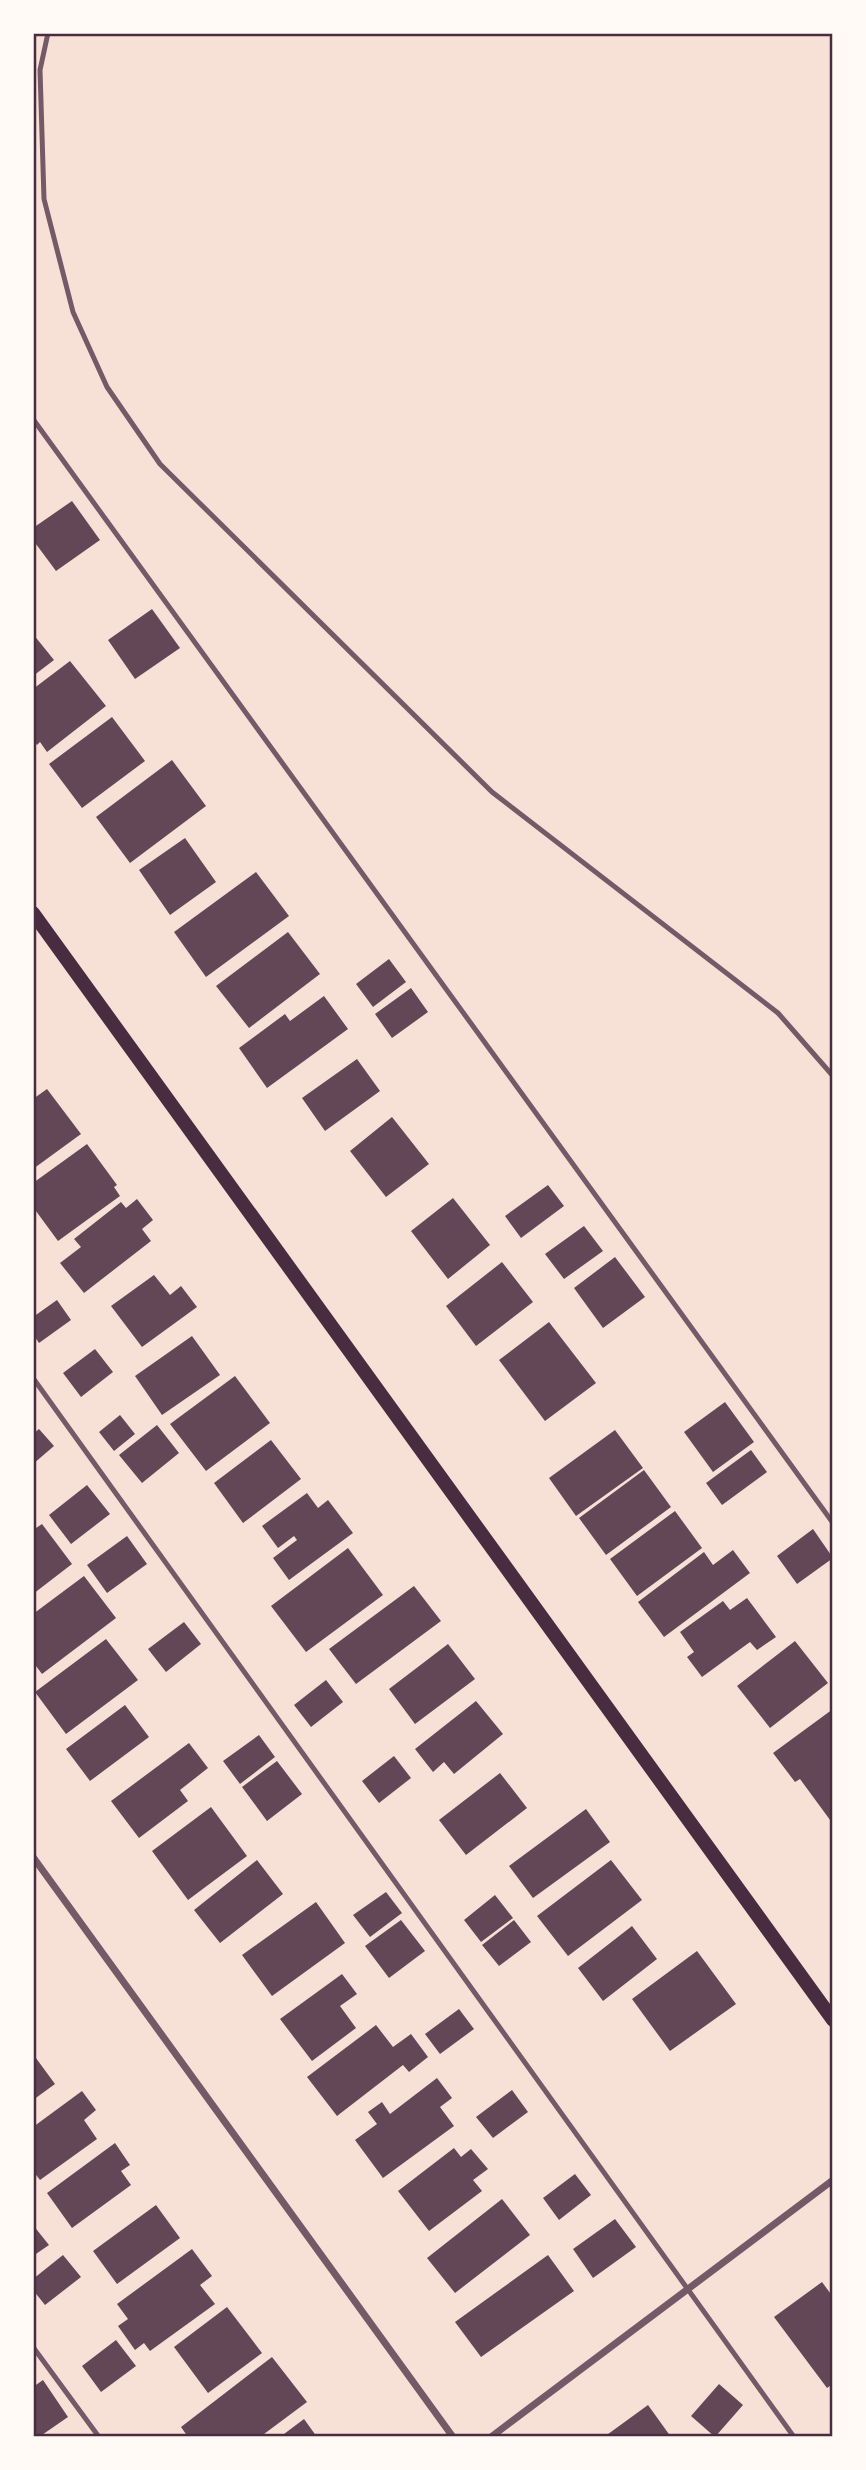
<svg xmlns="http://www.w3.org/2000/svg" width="866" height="2470" font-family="'Exo 2',sans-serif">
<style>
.building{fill:#644757}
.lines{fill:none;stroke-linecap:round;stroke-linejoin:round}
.service{stroke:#755966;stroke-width:5}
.minor{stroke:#755966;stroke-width:7}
.secondary{stroke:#4a2c40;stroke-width:14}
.neatline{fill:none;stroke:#4a2c40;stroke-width:2.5}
</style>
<rect width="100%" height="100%" fill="#f7e1d7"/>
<path class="building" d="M 72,501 L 100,540 L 56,571 L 33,540 L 33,528 Z
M 152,609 L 180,648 L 135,679 L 108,640 Z
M 33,634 L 54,660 L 33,676 Z
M 70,661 L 106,706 L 47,752 L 40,742 L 37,745 L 33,740 L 33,689 Z
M 112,717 L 145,761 L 82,808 L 49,764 Z
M 172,760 L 206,806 L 130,863 L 96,817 Z
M 185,838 L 216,882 L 170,915 L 139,870 Z
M 256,872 L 289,916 L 206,977 L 174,932 Z
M 288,932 L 320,974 L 249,1028 L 216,986 Z
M 389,959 L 406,982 L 373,1007 L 356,984 Z
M 411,988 L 428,1012 L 392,1038 L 375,1014 Z
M 324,996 L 348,1029 L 267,1088 L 239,1048 L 285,1014 L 290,1021 Z
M 357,1059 L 380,1091 L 325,1131 L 302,1098 Z
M 47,1089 L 81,1134 L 33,1169 L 33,1099 Z
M 392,1117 L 429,1164 L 386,1197 L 350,1151 Z
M 87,1144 L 117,1185 L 114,1187 L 120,1196 L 58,1241 L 33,1207 L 33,1183 Z
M 548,1185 L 564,1206 L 521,1238 L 505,1216 Z
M 453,1198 L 490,1245 L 448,1279 L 411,1231 Z
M 137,1199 L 153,1220 L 142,1229 L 151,1241 L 84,1293 L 60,1263 L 81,1247 L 74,1239 L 121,1202 L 126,1208 Z
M 584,1226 L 603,1251 L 564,1279 L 545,1254 Z
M 615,1257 L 645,1297 L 603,1328 L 574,1288 Z
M 502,1262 L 533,1302 L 476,1346 L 446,1306 Z
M 154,1275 L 170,1295 L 181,1286 L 197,1307 L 142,1347 L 111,1306 Z
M 57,1300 L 71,1320 L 39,1343 L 33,1334 L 33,1317 Z
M 549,1322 L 596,1383 L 545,1421 L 499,1360 Z
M 192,1336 L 220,1375 L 162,1415 L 135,1376 Z
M 95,1349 L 113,1372 L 81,1397 L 63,1373 Z
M 235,1376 L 270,1423 L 206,1471 L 170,1424 Z
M 725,1402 L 754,1442 L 713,1472 L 684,1432 Z
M 120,1415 L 135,1434 L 114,1451 L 99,1432 Z
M 157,1425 L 179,1453 L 142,1483 L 119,1455 Z
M 39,1429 L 54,1446 L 33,1464 L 33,1434 Z
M 615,1430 L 643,1468 L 576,1516 L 549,1478 Z
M 271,1440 L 301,1479 L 243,1523 L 214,1483 Z
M 751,1450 L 767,1472 L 722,1505 L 706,1483 Z
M 644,1470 L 671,1507 L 606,1555 L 579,1518 Z
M 87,1485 L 110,1514 L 71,1544 L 49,1515 Z
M 307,1493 L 318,1508 L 328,1500 L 353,1533 L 289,1580 L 273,1558 L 297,1540 L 294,1536 L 278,1548 L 262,1526 Z
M 675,1511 L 702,1548 L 637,1596 L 610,1559 Z
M 42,1524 L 72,1564 L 33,1594 L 33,1530 Z
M 813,1529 L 833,1558 L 797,1584 L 777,1556 Z
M 127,1536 L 147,1564 L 107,1593 L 87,1565 Z
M 348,1548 L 383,1595 L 306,1652 L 271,1606 Z
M 733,1550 L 750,1573 L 664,1637 L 638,1602 L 704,1552 L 713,1565 Z
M 84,1576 L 116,1618 L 42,1674 L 33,1662 L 33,1614 Z
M 414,1586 L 441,1621 L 356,1684 L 329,1649 Z
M 747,1598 L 776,1637 L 757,1650 L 750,1642 L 702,1677 L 687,1657 L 694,1652 L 680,1632 L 723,1601 L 730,1610 Z
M 184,1622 L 201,1644 L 166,1672 L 148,1649 Z
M 106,1639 L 138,1680 L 66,1734 L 35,1692 Z
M 795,1641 L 828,1683 L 770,1728 L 737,1686 Z
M 448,1644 L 475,1679 L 415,1724 L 389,1689 Z
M 326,1680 L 343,1702 L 311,1727 L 294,1705 Z
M 476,1701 L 503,1734 L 454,1774 L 444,1762 L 433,1772 L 415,1749 Z
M 125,1705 L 149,1737 L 90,1781 L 66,1749 Z
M 833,1709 L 833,1824 L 800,1779 L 795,1782 L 773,1753 Z
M 259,1735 L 275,1757 L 240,1784 L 223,1761 Z
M 189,1743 L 208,1768 L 180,1790 L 188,1801 L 139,1838 L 111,1801 Z
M 394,1756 L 411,1778 L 379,1803 L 362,1781 Z
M 277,1761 L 302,1794 L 267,1821 L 242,1787 Z
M 500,1773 L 527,1808 L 466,1855 L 439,1820 Z
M 211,1807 L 247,1856 L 188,1900 L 152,1851 Z
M 586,1809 L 610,1842 L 533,1898 L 509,1866 Z
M 257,1860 L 283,1894 L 220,1943 L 194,1910 Z
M 611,1860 L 642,1900 L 568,1956 L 537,1916 Z
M 386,1892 L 402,1913 L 370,1937 L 353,1915 Z
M 495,1895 L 513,1918 L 481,1942 L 464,1920 Z
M 316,1902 L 345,1943 L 272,1996 L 242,1955 Z
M 401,1920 L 425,1951 L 389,1978 L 365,1946 Z
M 514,1920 L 531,1942 L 499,1966 L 482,1945 Z
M 632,1926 L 657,1959 L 603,2001 L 578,1968 Z
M 697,1951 L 736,2004 L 670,2051 L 632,1999 Z
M 342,1974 L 357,1994 L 340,2006 L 356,2028 L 312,2061 L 280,2019 Z
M 459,2009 L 474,2029 L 440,2054 L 425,2034 Z
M 376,2025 L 393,2047 L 411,2034 L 428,2057 L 409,2072 L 403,2065 L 337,2116 L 307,2077 Z
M 33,2054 L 55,2084 L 33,2100 Z
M 437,2078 L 452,2098 L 440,2107 L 454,2126 L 383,2178 L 355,2140 L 377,2124 L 368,2112 L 382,2102 L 390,2114 Z
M 512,2090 L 528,2112 L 493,2138 L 476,2117 Z
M 82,2091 L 96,2110 L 84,2120 L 97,2139 L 40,2180 L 33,2171 L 33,2127 Z
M 115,2143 L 130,2165 L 121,2171 L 131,2185 L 72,2228 L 47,2193 Z
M 454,2148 L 461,2157 L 471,2149 L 488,2169 L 473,2180 L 482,2191 L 429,2231 L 398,2191 Z
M 575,2174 L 591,2195 L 559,2220 L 543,2198 Z
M 502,2199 L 530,2235 L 455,2293 L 427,2258 Z
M 156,2205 L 180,2238 L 117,2284 L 93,2251 Z
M 615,2219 L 636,2247 L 593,2278 L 573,2249 Z
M 33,2225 L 49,2245 L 33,2256 Z
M 192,2249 L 212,2276 L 200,2285 L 215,2304 L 150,2351 L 144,2343 L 135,2350 L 118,2326 L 128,2319 L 117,2304 Z
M 63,2255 L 81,2277 L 45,2305 L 33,2290 L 33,2279 Z
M 548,2255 L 574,2291 L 481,2357 L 455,2322 Z
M 822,2282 L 833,2297 L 833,2384 L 827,2388 L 774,2317 Z
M 227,2307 L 262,2353 L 208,2393 L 174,2347 Z
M 116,2340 L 136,2366 L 101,2392 L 82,2366 Z
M 272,2357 L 307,2402 L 260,2437 L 188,2437 L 181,2427 Z
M 43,2380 L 68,2417 L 39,2437 L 33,2437 L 33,2387 Z
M 719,2384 L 743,2405 L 715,2437 L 691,2416 Z
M 648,2405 L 671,2437 L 604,2437 Z
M 304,2419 L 317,2437 L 280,2437 Z"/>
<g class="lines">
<path class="service" d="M 48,33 L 40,70 L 44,199 L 73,312 L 107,387 L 160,464 L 492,792 L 778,1013 L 833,1076
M 33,419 L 833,1523
M 33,1378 L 794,2437
M 33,2347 L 99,2437"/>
<path class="minor" d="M 33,1857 L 453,2437
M 491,2437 L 833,2180"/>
<path class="secondary" d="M 33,913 L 833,2020"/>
</g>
<rect width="866" height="2470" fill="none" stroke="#fffaf5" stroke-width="70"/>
<rect x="35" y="35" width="796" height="2400" class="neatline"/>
</svg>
